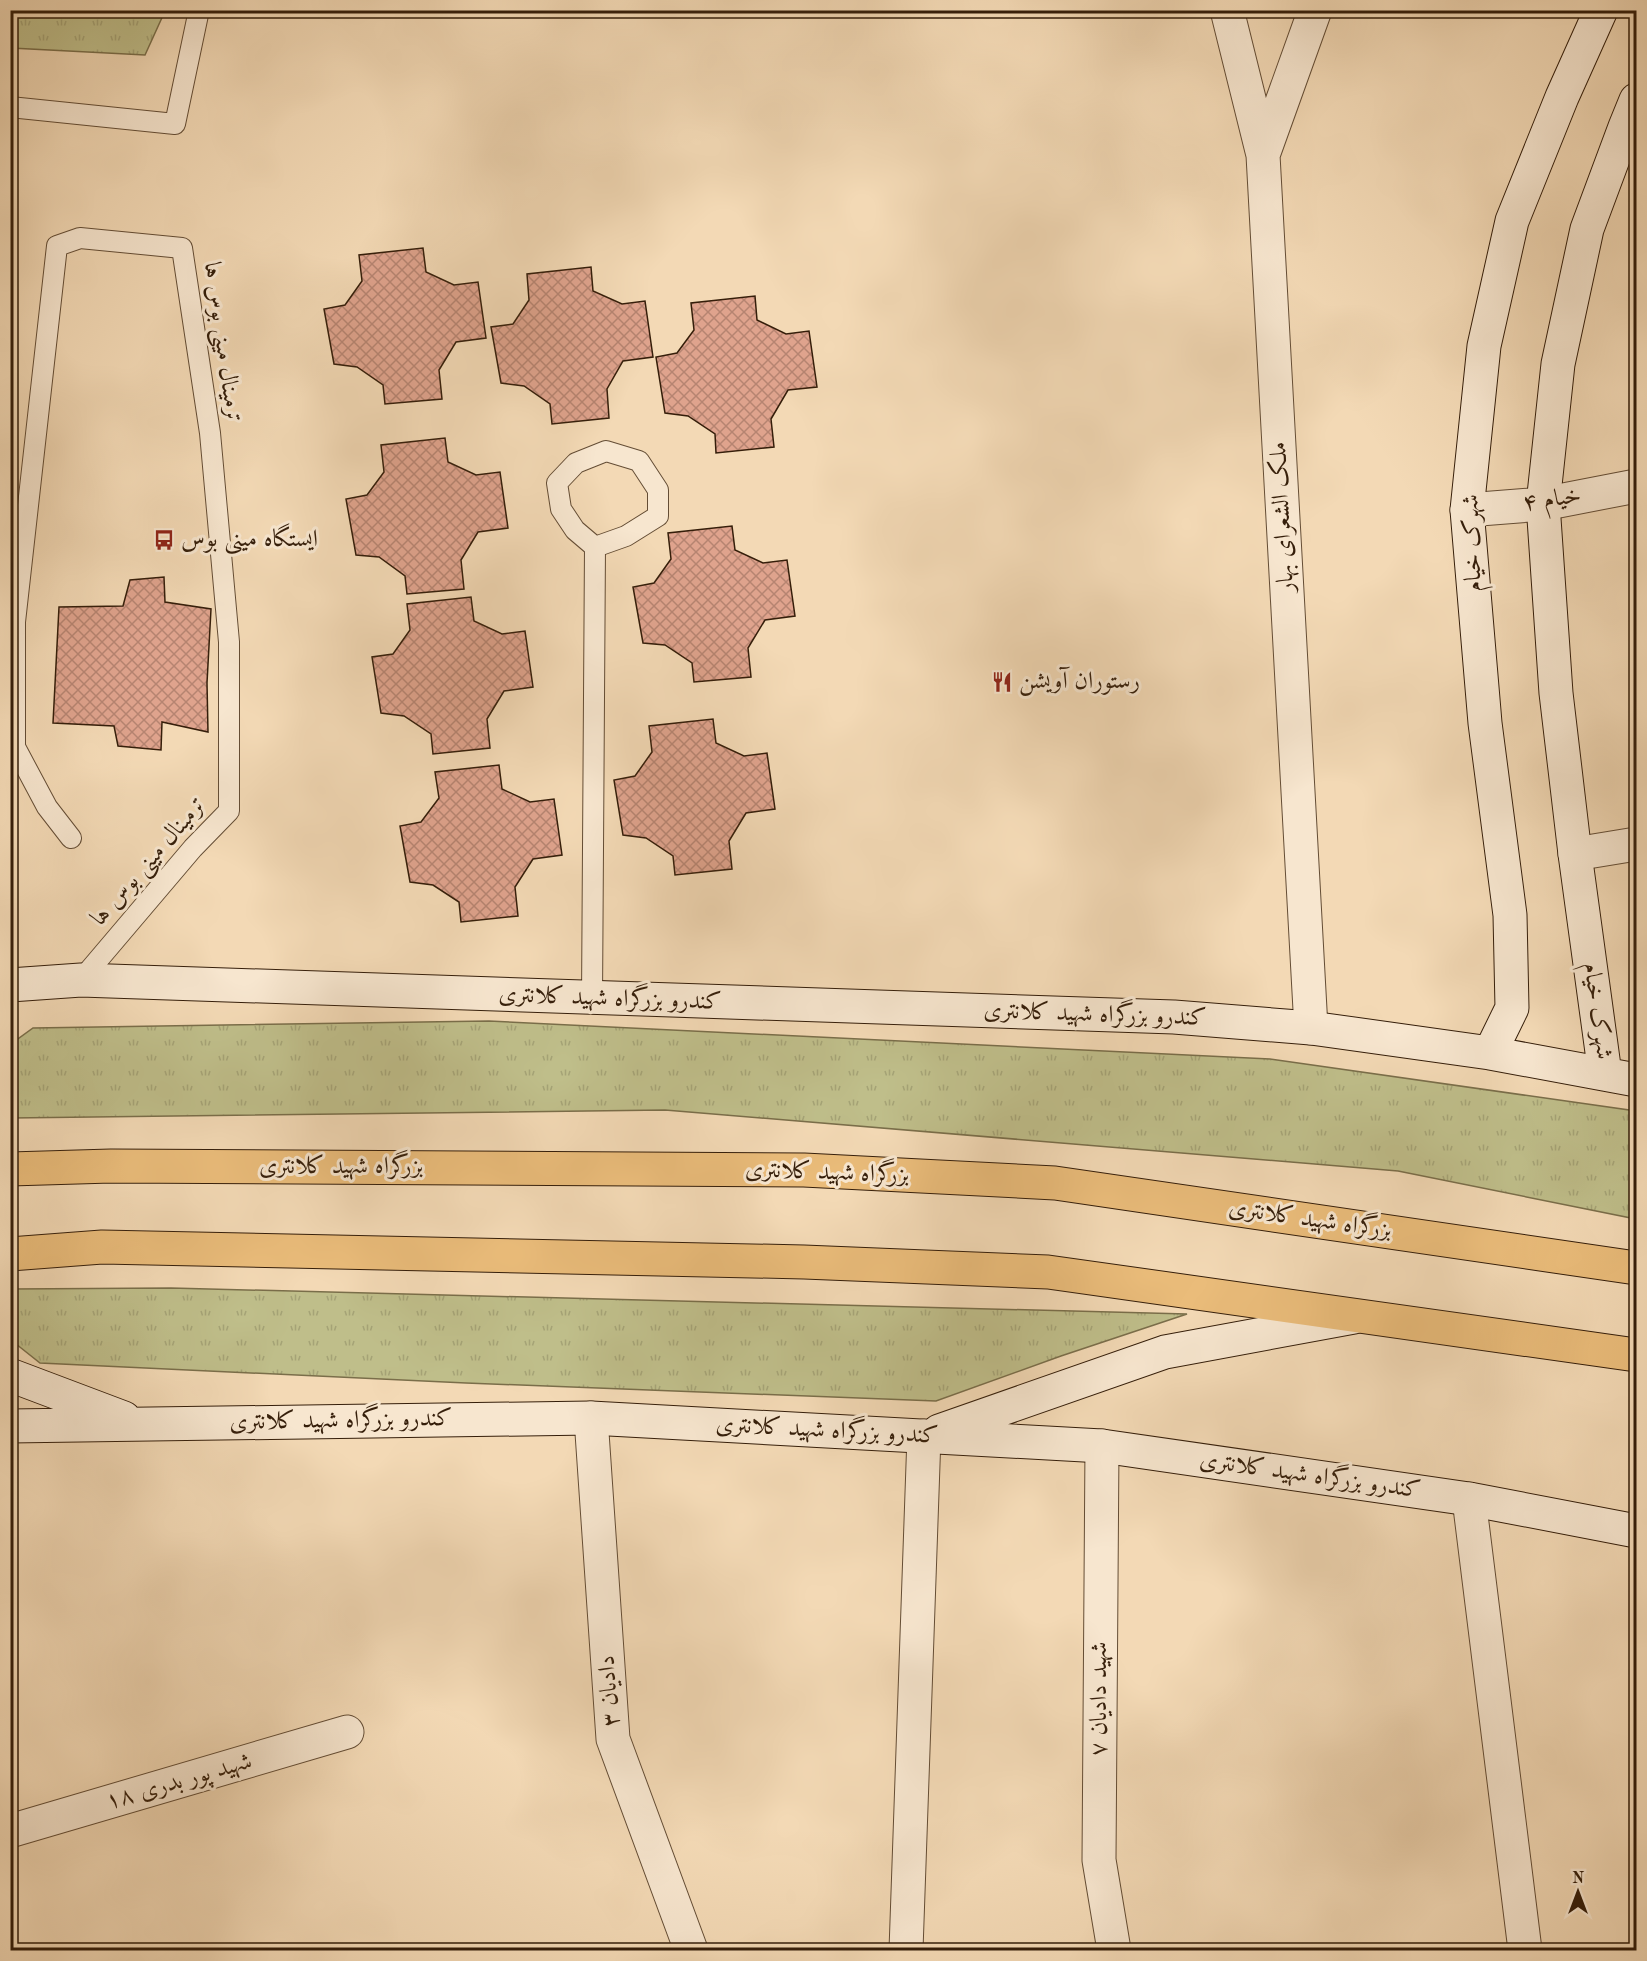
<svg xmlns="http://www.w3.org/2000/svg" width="1647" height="1961" font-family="'Old Standard TT',Amiri,serif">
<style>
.grass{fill:url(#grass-tufts);stroke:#7a6e4a;stroke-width:1.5}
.building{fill:url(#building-cross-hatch);stroke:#351e0a;stroke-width:1.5}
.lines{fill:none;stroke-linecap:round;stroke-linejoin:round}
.lane-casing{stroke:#644d35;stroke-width:22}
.street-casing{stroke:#644d35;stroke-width:35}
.secondary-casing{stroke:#351e0a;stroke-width:35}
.highway-casing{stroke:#351e0a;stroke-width:35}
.lane{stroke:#f7e6cf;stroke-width:20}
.street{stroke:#f7e6cf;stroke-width:33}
.secondary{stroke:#f7e6cf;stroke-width:33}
.highway{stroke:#eabc7a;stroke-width:33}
.labels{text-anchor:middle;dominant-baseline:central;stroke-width:6;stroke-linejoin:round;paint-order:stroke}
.street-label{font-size:24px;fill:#351e0a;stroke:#f7e6cf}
.poi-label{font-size:24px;fill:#351e0a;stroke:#f7e6cf;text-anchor:start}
</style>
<defs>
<pattern id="grass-tufts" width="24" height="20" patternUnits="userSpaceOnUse" patternTransform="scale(1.5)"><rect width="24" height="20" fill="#bfbe8a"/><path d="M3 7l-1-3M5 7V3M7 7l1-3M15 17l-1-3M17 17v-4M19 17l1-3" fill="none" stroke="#a5a376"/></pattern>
<pattern id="building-cross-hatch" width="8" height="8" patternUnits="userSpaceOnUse" patternTransform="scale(1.5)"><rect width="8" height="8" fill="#dfa38d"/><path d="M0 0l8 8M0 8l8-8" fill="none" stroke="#b68471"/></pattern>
</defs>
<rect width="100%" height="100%" fill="#f3d9b5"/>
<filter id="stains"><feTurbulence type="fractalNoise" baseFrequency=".00333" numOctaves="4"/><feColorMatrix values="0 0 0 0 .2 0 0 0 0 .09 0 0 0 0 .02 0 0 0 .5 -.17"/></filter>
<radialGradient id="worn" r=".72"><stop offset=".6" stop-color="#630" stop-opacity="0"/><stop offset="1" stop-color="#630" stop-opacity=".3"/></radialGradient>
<path class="grass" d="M 10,11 L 11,10 L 165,11 L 145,55 L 11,48 Z
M 489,1021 L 1270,1059 L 1636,1111 L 1636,1219 L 1398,1171 L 665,1110 L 11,1118 L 11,1044 L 33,1028 Z
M 171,1288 L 1187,1314 L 1061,1356 L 936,1401 L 466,1383 L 40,1363 L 11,1340 L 11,1289 Z"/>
<path class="building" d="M 423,248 L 426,272 L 454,285 L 478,282 L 486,338 L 456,342 L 439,370 L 442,399 L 385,404 L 383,385 L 357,367 L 334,364 L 324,309 L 345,305 L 362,281 L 359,255 Z
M 591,267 L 593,291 L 622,304 L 645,301 L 653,357 L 623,361 L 607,389 L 609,418 L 552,424 L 550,404 L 524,386 L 501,383 L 491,327 L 513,324 L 529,300 L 527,274 Z
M 755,296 L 757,320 L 786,334 L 809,331 L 817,387 L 788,390 L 771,419 L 774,447 L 716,453 L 715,434 L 688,416 L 665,413 L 656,357 L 677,353 L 694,330 L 691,303 Z
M 445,438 L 448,462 L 476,475 L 500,472 L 508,528 L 478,532 L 461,560 L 464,589 L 407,594 L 405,576 L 379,557 L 356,555 L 346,499 L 367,495 L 384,472 L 381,445 Z
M 732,526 L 735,550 L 763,563 L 787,560 L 795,616 L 765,620 L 748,648 L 751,677 L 694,682 L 692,663 L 665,645 L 643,643 L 633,587 L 654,583 L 671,559 L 668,533 Z
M 164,577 L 165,602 L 211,609 L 207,683 L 208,732 L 162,722 L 161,750 L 118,746 L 114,726 L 53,723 L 59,607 L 123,606 L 130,580 Z
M 471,597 L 474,621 L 502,634 L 525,631 L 533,687 L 504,691 L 487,719 L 490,748 L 433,754 L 431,734 L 404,716 L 381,713 L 372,657 L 393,654 L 410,630 L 407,604 Z
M 713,719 L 716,743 L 744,756 L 767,753 L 775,809 L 746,813 L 729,841 L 732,869 L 675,875 L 673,856 L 646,838 L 623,835 L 614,780 L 635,776 L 652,752 L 649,726 Z
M 499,765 L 502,789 L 530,802 L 554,799 L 562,855 L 533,859 L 515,887 L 518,916 L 461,922 L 459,902 L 433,885 L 410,882 L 400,826 L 421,822 L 439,798 L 435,772 Z"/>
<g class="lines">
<g class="lane-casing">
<path id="lane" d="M 10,107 L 175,124 L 199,10
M 71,838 L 47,807 L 15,747 L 15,622 L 57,246 L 80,238 L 182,248 L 210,433 L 229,642 L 229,811 L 193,848 L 81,980
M 592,999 L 595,547 L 575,530 L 561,509 L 557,483 L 576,463 L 606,451 L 639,461 L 658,490 L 658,516 L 626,536 L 595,547"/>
</g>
<g class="street-casing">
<path id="street" d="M 1227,10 L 1263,155 L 1311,1028
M 1263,155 L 1315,10
M 1467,510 L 1543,504 L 1636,486
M 1575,854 L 1636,844
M 591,1418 L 613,1739 L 691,1950
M 1102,1446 L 1099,1860 L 1114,1950
M 1469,1499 L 1525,1950
M 10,1831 L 347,1732
M 906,1950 L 924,1436"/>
</g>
<g class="secondary-casing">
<path id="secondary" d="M 10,985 L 81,980 L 1174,1017 L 1311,1028 L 1490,1053 L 1636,1080
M 1490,1053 L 1512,1008 L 1510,915 L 1485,723 L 1467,510 L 1484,346 L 1512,221 L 1562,97 L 1601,10
M 1605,1074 L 1575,854 L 1556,693 L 1543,504 L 1558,364 L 1587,229 L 1625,127 L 1636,100
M 10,1375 L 124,1418
M 10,1426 L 591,1418 L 1102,1446 L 1469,1499 L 1636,1531
M 939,1431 L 1165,1352 L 1354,1317"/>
</g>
<g class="highway-casing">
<path id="highway" d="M 10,1169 L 111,1166 L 804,1170 L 1055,1183 L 1636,1268
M 10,1254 L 102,1247 L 804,1262 L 1048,1272 L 1636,1355"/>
</g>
<use href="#lane" class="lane"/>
<use href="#street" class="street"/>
<use href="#secondary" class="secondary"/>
<use href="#highway" class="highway"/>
</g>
<defs>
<g id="bus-bare" transform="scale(1.62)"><path d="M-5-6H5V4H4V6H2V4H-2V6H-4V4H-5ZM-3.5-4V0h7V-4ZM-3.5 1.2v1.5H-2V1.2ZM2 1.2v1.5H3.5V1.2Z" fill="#8f2418" stroke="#f7e6cf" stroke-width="2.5" paint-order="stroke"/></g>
<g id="restaurant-bare" transform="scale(1.62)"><path d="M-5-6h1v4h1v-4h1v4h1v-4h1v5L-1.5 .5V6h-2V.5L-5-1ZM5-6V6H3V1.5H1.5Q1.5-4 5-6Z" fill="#8f2418" stroke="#f7e6cf" stroke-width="2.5" paint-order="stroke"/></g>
</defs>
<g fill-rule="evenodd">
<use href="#bus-bare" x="164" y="540"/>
<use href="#restaurant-bare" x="1002" y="682"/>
</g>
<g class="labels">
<g class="street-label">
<text transform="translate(222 342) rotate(82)">ترمینال مینی بوس ها</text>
<text transform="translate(1552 500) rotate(-8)">خیام ۴</text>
<text transform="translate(1283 517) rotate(-93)">ملک الشعرای بهار</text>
<text transform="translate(1473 543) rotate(-92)">شهرک خیام</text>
<text transform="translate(149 862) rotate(-49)">ترمینال مینی بوس ها</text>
<text transform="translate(610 999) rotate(2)">کندرو بزرگراه شهید کلانتری</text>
<text transform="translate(1597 1011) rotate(82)">شهرک خیام</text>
<text transform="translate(1095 1015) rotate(2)">کندرو بزرگراه شهید کلانتری</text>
<text x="341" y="1167">بزرگراه شهید کلانتری</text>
<text transform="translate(827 1173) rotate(2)">بزرگراه شهید کلانتری</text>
<text transform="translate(1310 1220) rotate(8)">بزرگراه شهید کلانتری</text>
<text transform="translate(341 1421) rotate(-1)">کندرو بزرگراه شهید کلانتری</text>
<text transform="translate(827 1431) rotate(3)">کندرو بزرگراه شهید کلانتری</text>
<text transform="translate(1310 1476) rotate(8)">کندرو بزرگراه شهید کلانتری</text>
<text transform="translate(610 1691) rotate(-94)">دادیان ۳</text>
<text transform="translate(1100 1699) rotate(-90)">شهید دادیان ۷</text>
<text transform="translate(179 1782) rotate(-16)">شهید پور بدری ۱۸</text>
</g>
<g class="poi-label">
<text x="181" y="540">ایستگاه مینی بوس</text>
<text x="1019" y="682">رستوران آویشن</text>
</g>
</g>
<rect width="1647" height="1961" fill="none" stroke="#f3d9b5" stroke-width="36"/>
<rect x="12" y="12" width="1623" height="1937" fill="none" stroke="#351e0a" stroke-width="3"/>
<rect x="18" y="18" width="1611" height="1925" fill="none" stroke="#351e0a" stroke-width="1.5"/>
<g transform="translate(1578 1892)" stroke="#f7e6cf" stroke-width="4.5" paint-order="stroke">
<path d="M0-4.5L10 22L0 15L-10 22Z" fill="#351e0a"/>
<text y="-9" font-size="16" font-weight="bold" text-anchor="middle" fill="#351e0a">N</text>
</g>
<rect width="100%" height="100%" filter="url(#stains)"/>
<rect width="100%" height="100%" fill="url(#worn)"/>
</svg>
